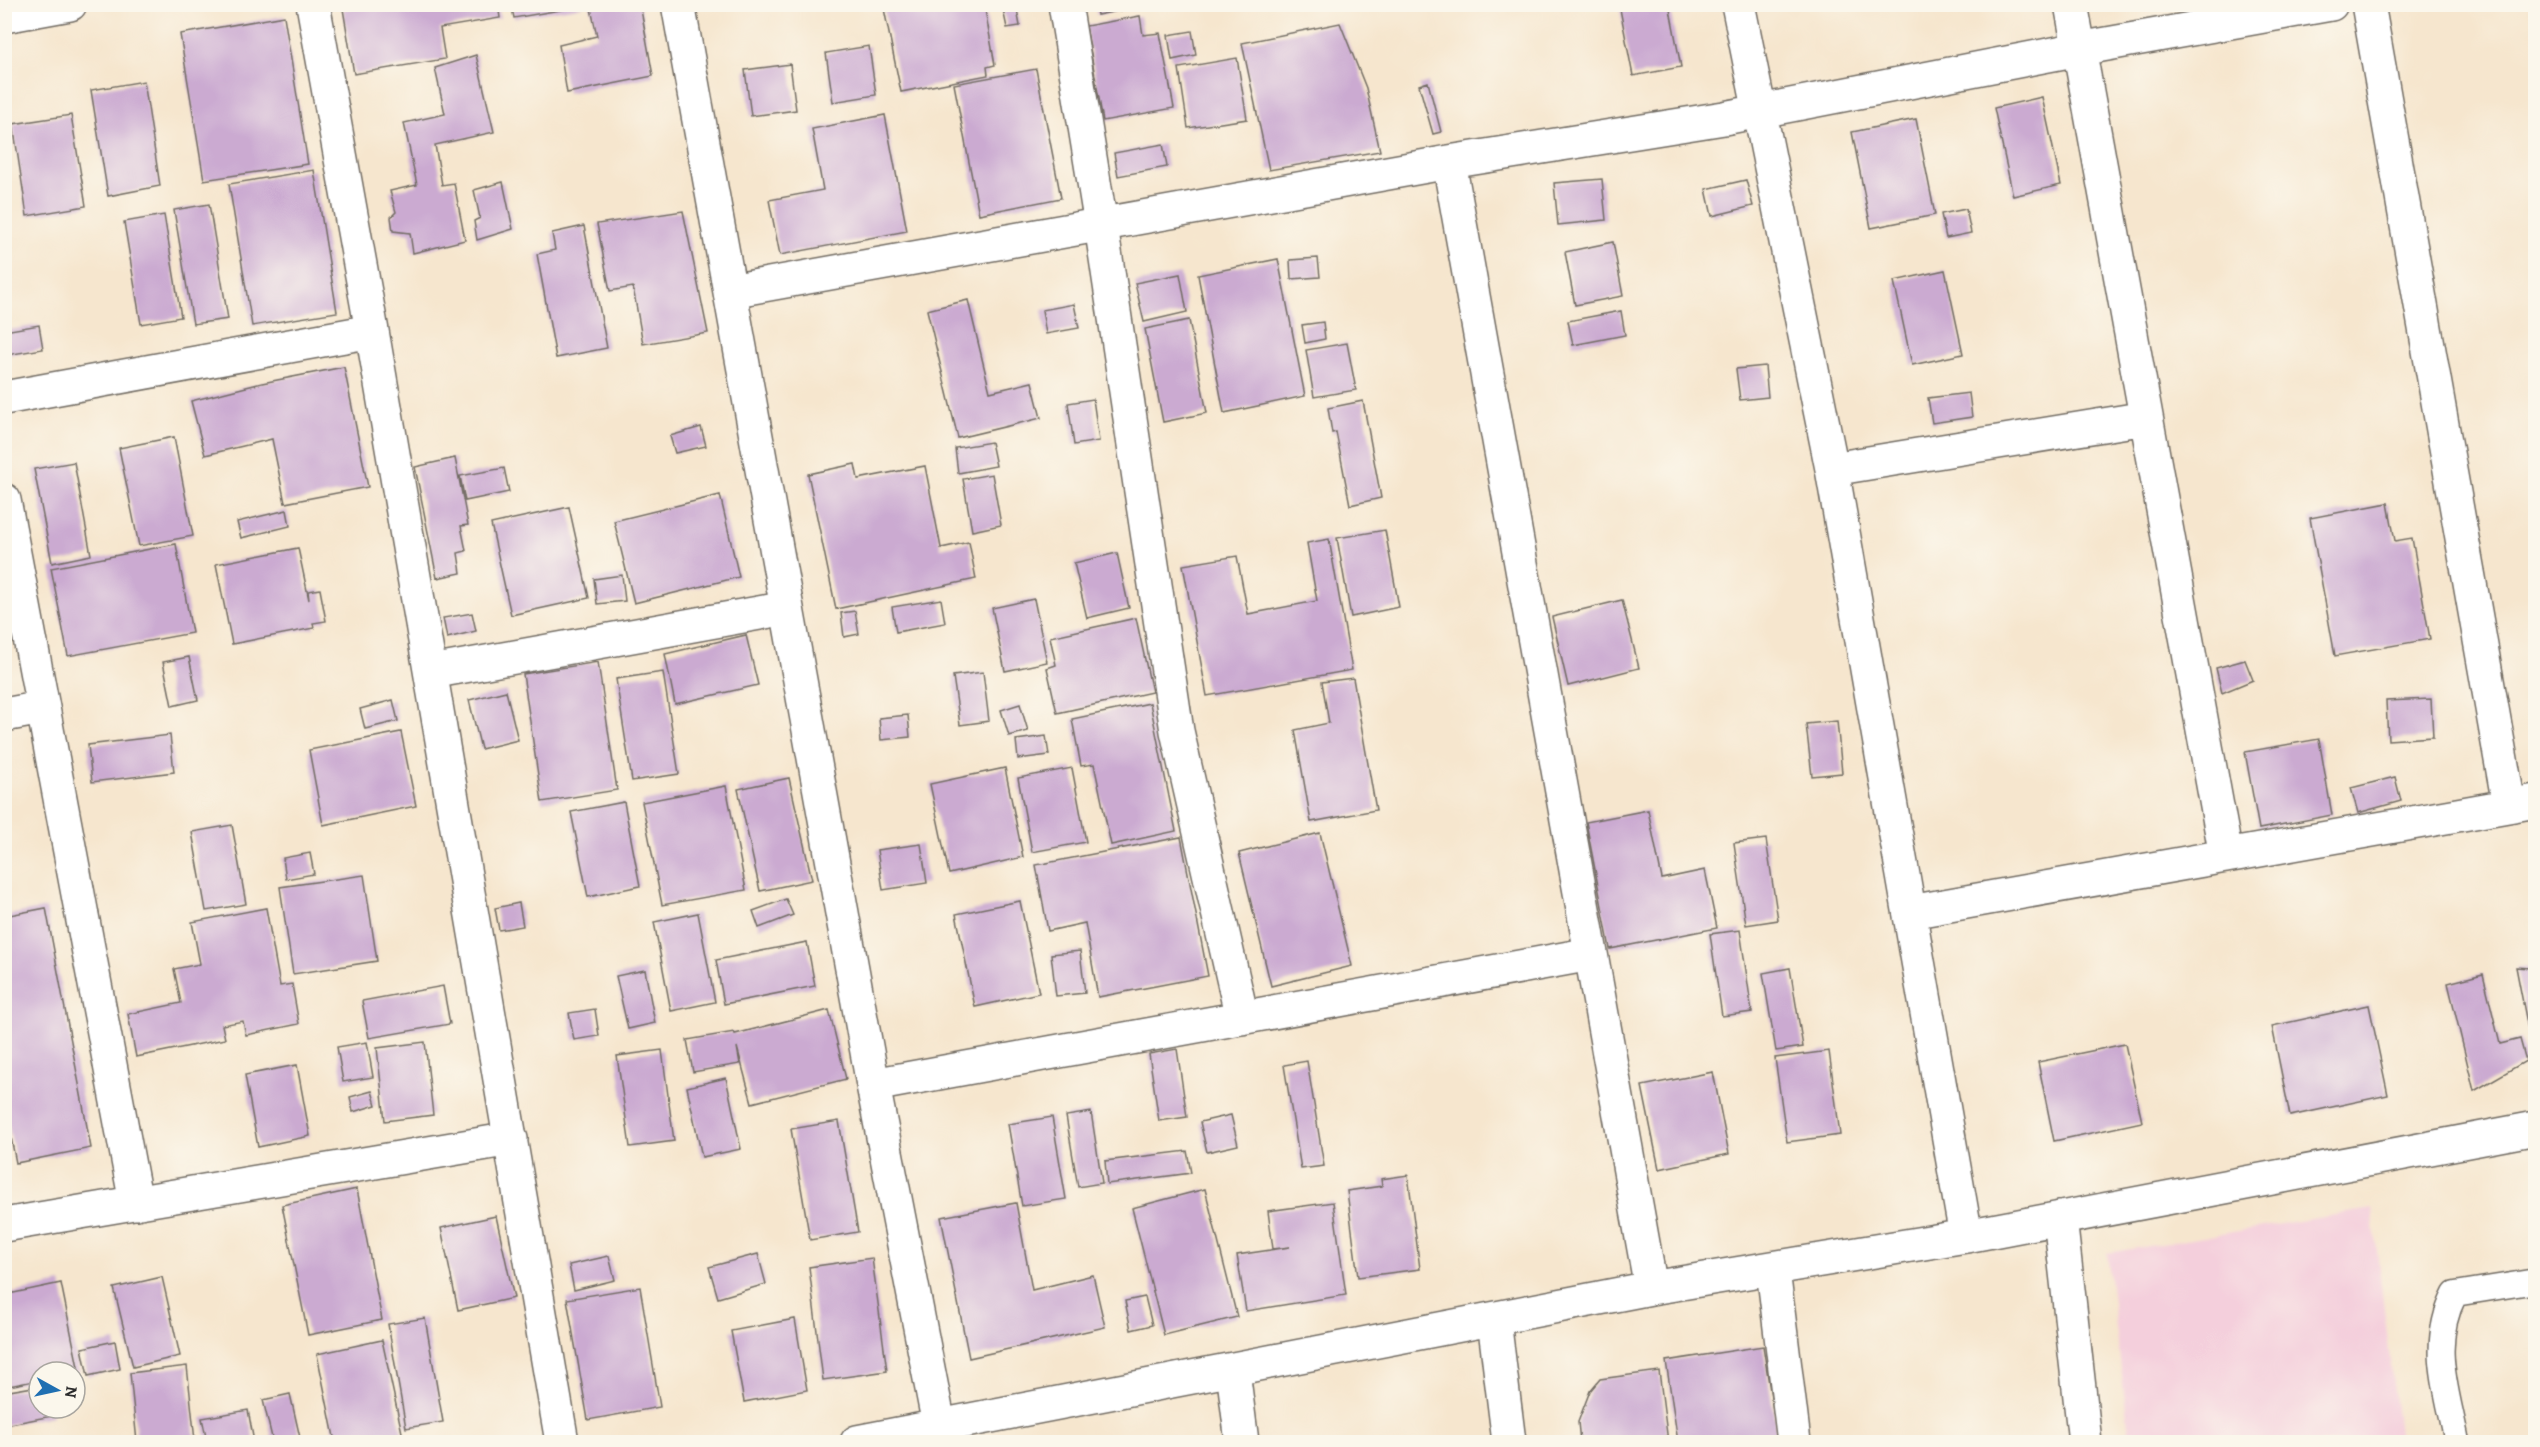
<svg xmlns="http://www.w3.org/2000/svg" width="2540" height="1447" font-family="Alegreya,serif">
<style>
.built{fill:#f4cfdc}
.building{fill:#cbaad1}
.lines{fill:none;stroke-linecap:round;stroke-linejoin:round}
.lane-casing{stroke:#726c64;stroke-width:27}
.street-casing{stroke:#726c64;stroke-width:36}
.lane{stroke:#fff;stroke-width:24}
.street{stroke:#fff;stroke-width:33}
</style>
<rect width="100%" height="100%" fill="#fbf7ec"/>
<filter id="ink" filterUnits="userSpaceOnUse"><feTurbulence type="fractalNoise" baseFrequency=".0167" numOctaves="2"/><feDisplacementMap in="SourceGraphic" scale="12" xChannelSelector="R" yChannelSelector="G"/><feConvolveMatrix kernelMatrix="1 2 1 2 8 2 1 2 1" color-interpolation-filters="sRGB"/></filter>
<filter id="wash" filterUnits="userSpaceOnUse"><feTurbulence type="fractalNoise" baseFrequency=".008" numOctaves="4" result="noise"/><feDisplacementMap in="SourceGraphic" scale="24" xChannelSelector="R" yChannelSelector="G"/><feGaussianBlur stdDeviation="1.35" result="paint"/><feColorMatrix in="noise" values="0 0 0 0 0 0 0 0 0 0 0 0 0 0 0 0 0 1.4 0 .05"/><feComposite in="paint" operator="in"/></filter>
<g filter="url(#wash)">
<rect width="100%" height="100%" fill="#f6e6ce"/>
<path class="built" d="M 2372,1209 L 2400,1442 L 2130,1442 L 2107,1253 Z"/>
<g id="blocks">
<path class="building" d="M 352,4 L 498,4 L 500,18 L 440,28 L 445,59 L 354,74 L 343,9 L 352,8 Z
M 511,4 L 583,4 L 583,6 L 514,18 Z
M 590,4 L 640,4 L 653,76 L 567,93 L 559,45 L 597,36 Z
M 883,4 L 984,4 L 995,65 L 987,67 L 988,75 L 901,92 Z
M 1016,4 L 1020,26 L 1007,28 L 1002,5 Z
M 1619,4 L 1669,4 L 1681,67 L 1633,76 Z
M 1095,5 L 1143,5 L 1143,6 L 1097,15 Z
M 284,16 L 308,164 L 204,180 L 180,34 Z
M 1140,16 L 1143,35 L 1160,33 L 1174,108 L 1103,121 L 1086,26 Z
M 1340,23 L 1366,88 L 1380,151 L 1269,170 L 1242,43 Z
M 1192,31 L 1196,55 L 1172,60 L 1168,35 Z
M 869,46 L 876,95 L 833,102 L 826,53 Z
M 476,55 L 494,132 L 435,145 L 442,185 L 454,183 L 465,240 L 413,253 L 410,233 L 393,231 L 391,217 L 396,212 L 390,191 L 417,185 L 404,123 L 445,114 L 435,68 Z
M 1237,58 L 1247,119 L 1188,128 L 1179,68 Z
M 790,64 L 796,110 L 751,116 L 745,70 Z
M 1036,69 L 1061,198 L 979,214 L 954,84 Z
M 144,81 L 160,186 L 108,196 L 91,90 Z
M 1428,82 L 1441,132 L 1433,134 L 1419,85 Z
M 2042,97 L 2061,185 L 2013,196 L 1994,108 Z
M 71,115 L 86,206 L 27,216 L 13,124 Z
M 885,115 L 907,231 L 780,255 L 769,200 L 823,190 L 812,129 Z
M 1916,119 L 1935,215 L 1871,228 L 1852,132 Z
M 1163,144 L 1167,167 L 1118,176 L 1114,153 Z
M 314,170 L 337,312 L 252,326 L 229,184 Z
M 1602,179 L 1606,220 L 1558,225 L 1554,183 Z
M 1746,180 L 1753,206 L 1712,216 L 1706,189 Z
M 503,182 L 513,229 L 477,240 L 474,221 L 480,218 L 474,190 Z
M 209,204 L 228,319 L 193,324 L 174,210 Z
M 1966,209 L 1971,233 L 1946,238 L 1941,214 Z
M 683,211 L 708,333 L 643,344 L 633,287 L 610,291 L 597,224 Z
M 164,215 L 181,317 L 141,324 L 124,222 Z
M 584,226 L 607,348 L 556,358 L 537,254 L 555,250 L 552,233 Z
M 1613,242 L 1623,296 L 1575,305 L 1565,252 Z
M 1318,258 L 1320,277 L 1291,279 L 1290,260 Z
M 1278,259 L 1305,396 L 1224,413 L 1198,275 Z
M 1945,270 L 1963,354 L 1912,365 L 1894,281 Z
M 1180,274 L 1187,312 L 1144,322 L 1135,283 Z
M 968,300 L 990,392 L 1032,382 L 1041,418 L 958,438 L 927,310 Z
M 1074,304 L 1079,328 L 1046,334 L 1042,310 Z
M 1621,311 L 1625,335 L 1573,345 L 1568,321 Z
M 1189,320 L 1207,413 L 1163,422 L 1145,329 Z
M 1323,322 L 1325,339 L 1305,343 L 1302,325 Z
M 39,325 L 43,349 L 7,355 L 4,331 Z
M 1347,343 L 1356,390 L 1314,397 L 1306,350 Z
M 1765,366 L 1768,397 L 1740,400 L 1736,369 Z
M 344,367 L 368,487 L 285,503 L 272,439 L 205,455 L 191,401 L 262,383 Z
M 1969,393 L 1972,417 L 1932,423 L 1928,398 Z
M 1093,399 L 1099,441 L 1074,445 L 1068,403 Z
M 1363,401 L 1381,498 L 1350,505 L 1336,432 L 1332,433 L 1328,408 Z
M 701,427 L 706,446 L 675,453 L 670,436 Z
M 174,437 L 193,536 L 139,546 L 119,448 Z
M 991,442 L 996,466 L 958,473 L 955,448 Z
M 455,458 L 468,525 L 461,526 L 466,551 L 458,553 L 461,573 L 437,578 L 415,467 Z
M 74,462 L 91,555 L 52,563 L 34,469 Z
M 855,464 L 858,479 L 925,466 L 941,548 L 969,542 L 976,579 L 836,609 L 808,474 Z
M 504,468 L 509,492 L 465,501 L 460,476 Z
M 992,474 L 1001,525 L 972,531 L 963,479 Z
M 720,495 L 739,577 L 634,603 L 614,521 Z
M 2388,503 L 2395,541 L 2412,538 L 2430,639 L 2335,656 L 2310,518 Z
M 569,507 L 589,598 L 511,615 L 491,524 Z
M 287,510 L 290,526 L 241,538 L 237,522 Z
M 1385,530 L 1399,607 L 1351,617 L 1337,538 Z
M 1329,539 L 1352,670 L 1207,696 L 1183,565 L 1237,556 L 1248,614 L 1317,601 L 1307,543 Z
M 176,544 L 192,633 L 68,656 L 51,568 Z
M 298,548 L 309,600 L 308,591 L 320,589 L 326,621 L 313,623 L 314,628 L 232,644 L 216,564 Z
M 1117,553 L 1129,608 L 1087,618 L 1074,563 Z
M 622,575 L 625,601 L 597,604 L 594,579 Z
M 941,599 L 945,623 L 896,632 L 892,607 Z
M 1034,599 L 1047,662 L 1005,671 L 992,608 Z
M 1622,600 L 1639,668 L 1568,686 L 1552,617 Z
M 855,611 L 859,634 L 844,637 L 841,613 Z
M 472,613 L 476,631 L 447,638 L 443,618 Z
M 1136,618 L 1152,692 L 1057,713 L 1047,668 L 1056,665 L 1050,637 Z
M 746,635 L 758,685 L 675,704 L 665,654 Z
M 189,657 L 198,700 L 172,706 L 163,662 Z
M 2245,660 L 2253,680 L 2222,693 L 2216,668 Z
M 598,662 L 617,790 L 542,802 L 523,674 Z
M 663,672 L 679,774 L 632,781 L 616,679 Z
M 983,672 L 989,721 L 960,725 L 953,676 Z
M 1353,678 L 1376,810 L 1311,822 L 1295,730 L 1329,723 L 1322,682 Z
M 506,691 L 518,740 L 481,749 L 469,700 Z
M 2431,699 L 2433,737 L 2388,740 L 2386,701 Z
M 393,700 L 398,721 L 365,729 L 360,709 Z
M 1150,703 L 1176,831 L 1111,845 L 1094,764 L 1081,766 L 1072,719 Z
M 1020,704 L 1028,731 L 1009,736 L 1001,710 Z
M 908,715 L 910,737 L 881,740 L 879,718 Z
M 1837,721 L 1842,773 L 1812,776 L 1806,724 Z
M 401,732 L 416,806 L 323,825 L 309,750 Z
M 170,735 L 174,772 L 92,782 L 88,745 Z
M 1046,736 L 1049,755 L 1018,759 L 1016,740 Z
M 2319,739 L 2332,815 L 2259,829 L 2245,752 Z
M 1005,768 L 1023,857 L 949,874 L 930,784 Z
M 1072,768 L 1086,842 L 1032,852 L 1018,778 Z
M 2395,777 L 2401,801 L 2358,813 L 2351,788 Z
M 789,778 L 812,880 L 760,891 L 738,789 Z
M 726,786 L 746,890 L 662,905 L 642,802 Z
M 624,802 L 640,886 L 588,897 L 571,812 Z
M 1648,810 L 1662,879 L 1705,870 L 1717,928 L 1610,949 L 1586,822 Z
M 232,825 L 246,904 L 206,911 L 192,832 Z
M 1320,833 L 1352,966 L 1271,986 L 1239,853 Z
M 1181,837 L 1208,976 L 1098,997 L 1085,923 L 1048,931 L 1036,865 Z
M 1766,839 L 1778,920 L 1746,925 L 1734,843 Z
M 921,844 L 927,883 L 883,890 L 877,850 Z
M 310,853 L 314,874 L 286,879 L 283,858 Z
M 364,875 L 377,961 L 293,974 L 280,887 Z
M 786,899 L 793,915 L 759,928 L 753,911 Z
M 1020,901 L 1039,993 L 975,1007 L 956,914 Z
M 519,903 L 523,926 L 499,930 L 495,908 Z
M 46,908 L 91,1148 L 16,1163 L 4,1102 L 4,916 Z
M 266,908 L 280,986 L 292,984 L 299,1024 L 246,1035 L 243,1021 L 222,1025 L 225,1039 L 136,1057 L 128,1014 L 181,1003 L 174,969 L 200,964 L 192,922 Z
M 698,913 L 715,1002 L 671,1011 L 654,922 Z
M 1740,930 L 1752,1012 L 1722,1016 L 1710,934 Z
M 807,942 L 815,986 L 724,1004 L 716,960 Z
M 1080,951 L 1085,993 L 1056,996 L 1051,954 Z
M 2516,967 L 2530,968 L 2536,1002 L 2536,1048 L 2531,1044 Z
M 1790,968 L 1803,1047 L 1776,1051 L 1763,973 Z
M 645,970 L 655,1023 L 628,1029 L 616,976 Z
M 2483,974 L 2500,1044 L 2520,1039 L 2526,1061 L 2474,1091 L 2448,983 Z
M 443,986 L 450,1024 L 369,1038 L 362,1001 Z
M 2369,1005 L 2388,1095 L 2290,1116 L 2272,1026 Z
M 595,1009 L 599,1036 L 574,1040 L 569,1013 Z
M 829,1010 L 846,1079 L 752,1103 L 737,1047 L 740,1064 L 693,1072 L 687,1040 L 734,1032 L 735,1034 Z
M 367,1042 L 373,1077 L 343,1082 L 337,1047 Z
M 425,1042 L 433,1115 L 385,1121 L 377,1048 Z
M 2125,1044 L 2142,1122 L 2054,1141 L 2038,1062 Z
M 1177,1049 L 1187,1117 L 1159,1121 L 1149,1054 Z
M 662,1050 L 674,1141 L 630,1147 L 617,1056 Z
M 1829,1051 L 1840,1135 L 1787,1142 L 1775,1058 Z
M 1307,1061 L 1324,1166 L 1301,1169 L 1284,1065 Z
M 297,1065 L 310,1136 L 258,1147 L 245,1075 Z
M 1713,1072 L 1729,1154 L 1659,1169 L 1642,1086 Z
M 726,1078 L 741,1149 L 702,1157 L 687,1087 Z
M 372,1091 L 376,1105 L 353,1112 L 350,1097 Z
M 1091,1112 L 1102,1183 L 1078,1187 L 1066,1116 Z
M 1231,1115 L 1238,1145 L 1207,1152 L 1200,1122 Z
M 1052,1117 L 1066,1199 L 1022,1206 L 1008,1124 Z
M 839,1121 L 858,1232 L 810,1240 L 791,1129 Z
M 1187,1151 L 1191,1173 L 1107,1184 L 1105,1161 Z
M 1408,1175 L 1420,1269 L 1358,1277 L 1347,1191 L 1382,1186 L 1381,1179 Z
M 357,1189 L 382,1320 L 308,1335 L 282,1205 Z
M 1205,1189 L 1237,1317 L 1164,1335 L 1132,1208 Z
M 1333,1202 L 1346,1295 L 1246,1311 L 1237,1255 L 1290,1247 L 1273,1249 L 1268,1211 Z
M 1016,1203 L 1032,1290 L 1093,1275 L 1105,1327 L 969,1358 L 941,1217 Z
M 496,1216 L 514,1298 L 458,1310 L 441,1228 Z
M 758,1254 L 766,1284 L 718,1298 L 709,1267 Z
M 609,1256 L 615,1280 L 574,1290 L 569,1265 Z
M 872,1258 L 887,1371 L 823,1380 L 809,1267 Z
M 162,1277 L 180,1356 L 133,1367 L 114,1288 Z
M 61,1283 L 79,1372 L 39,1372 L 39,1380 L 4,1387 L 4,1295 Z
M 640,1287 L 660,1407 L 588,1420 L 567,1299 Z
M 1145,1297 L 1152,1325 L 1131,1330 L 1125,1301 Z
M 425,1318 L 443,1422 L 406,1428 L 388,1324 Z
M 795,1319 L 807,1390 L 744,1402 L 731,1331 Z
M 382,1340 L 404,1442 L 335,1442 L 317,1354 Z
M 115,1341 L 120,1369 L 88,1376 L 82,1348 Z
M 1763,1346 L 1778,1442 L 1678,1442 L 1666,1361 Z
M 187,1366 L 195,1441 L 137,1442 L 130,1373 Z
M 1659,1371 L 1668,1442 L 1580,1442 L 1578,1422 L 1590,1391 L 1600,1379 Z
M 39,1386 L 39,1408 L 51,1408 L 52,1416 L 5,1425 L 4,1392 Z
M 290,1394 L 301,1442 L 273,1442 L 263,1400 Z
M 248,1410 L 254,1442 L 207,1442 L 202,1418 Z"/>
</g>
</g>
<g filter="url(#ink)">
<use href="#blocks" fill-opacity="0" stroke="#726c64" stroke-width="1.5"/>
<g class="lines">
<g class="lane-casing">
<path id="lane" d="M 2457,1442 C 2447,1389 2429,1345 2455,1294 L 2536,1281"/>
</g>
<g class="street-casing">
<path id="street" d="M 313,4 L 372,331 L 562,1442
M 678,4 L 873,1085 L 939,1425
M 1065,4 L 1101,225 L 1177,731 L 1242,1018
M 1738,4 L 1832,469 L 1966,1236
M 2071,4 L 2226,856
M 2368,4 L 2509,805
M 4,16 L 70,4
M 1449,162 L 1651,1288
M 730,291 L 1449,162 L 1724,118 L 2079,49 L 2331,4
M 4,398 L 372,331
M 1832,469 L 2146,418
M 4,500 L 136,1203
M 431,672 L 787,608
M 4,715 L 42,708
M 1910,912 L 2536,801
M 873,1085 L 1591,954
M 2060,1218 L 2085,1442
M 4,1225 L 511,1139
M 1773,1270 L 1794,1442
M 1494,1320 L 1509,1442
M 1233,1371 L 1242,1442
M 857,1442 L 1651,1288 L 1966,1236 L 2536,1128"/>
</g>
<use href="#lane" class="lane"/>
<use href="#street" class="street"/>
</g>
</g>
<rect width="2540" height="1447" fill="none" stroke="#fbf7ec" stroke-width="24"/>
<g transform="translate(57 1390) rotate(98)"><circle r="28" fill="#fbf7ec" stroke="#a8a59f" stroke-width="1.5"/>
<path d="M0-4.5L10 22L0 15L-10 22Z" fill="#1f6fb2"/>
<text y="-9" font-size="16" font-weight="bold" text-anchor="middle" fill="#2b2b2b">N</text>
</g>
</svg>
